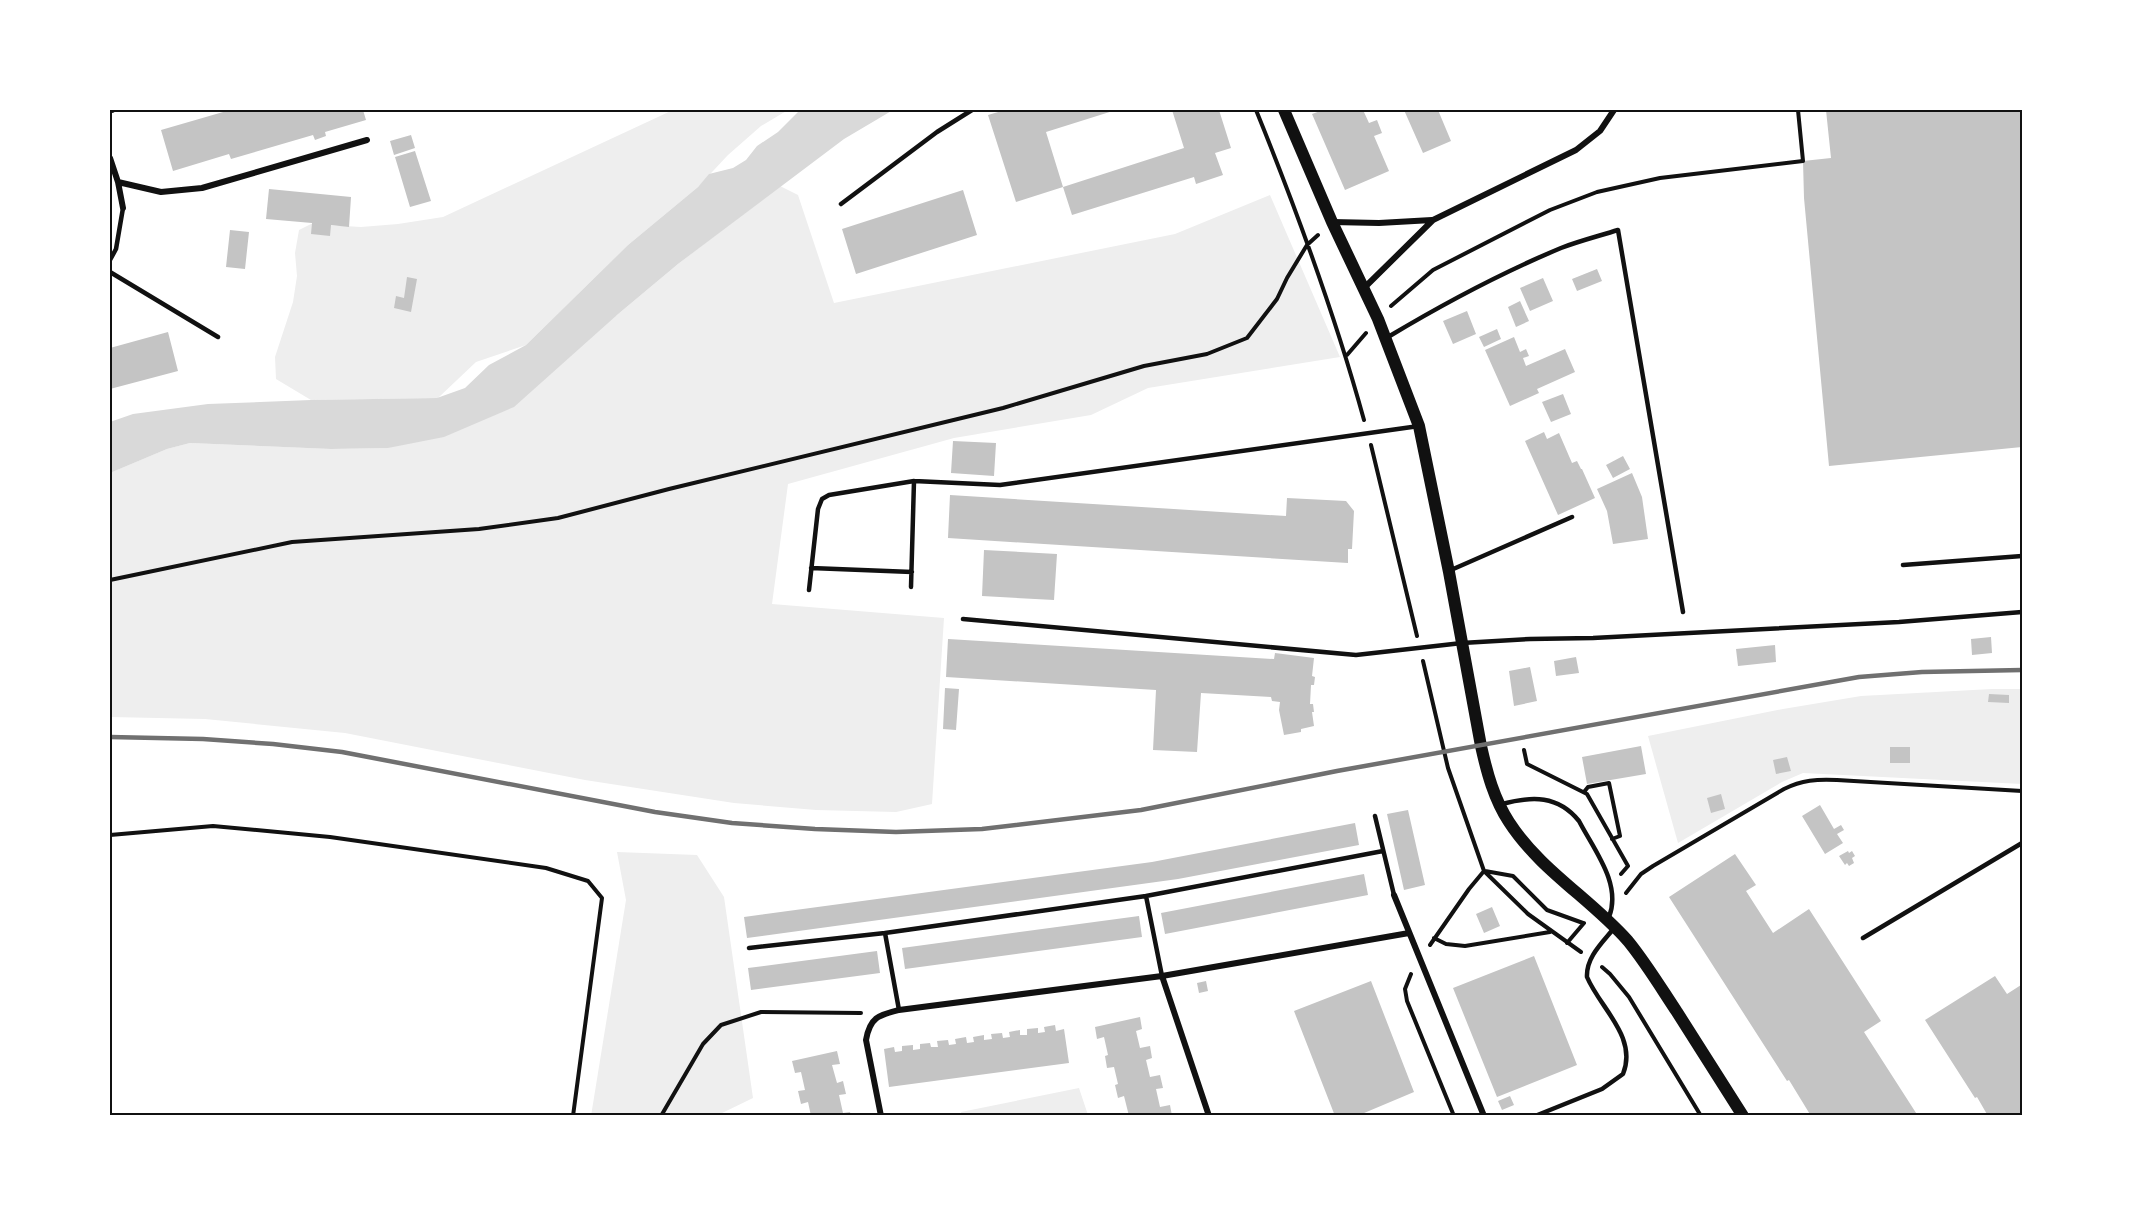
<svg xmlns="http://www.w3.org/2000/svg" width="2132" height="1225" font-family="'Asap Condensed',sans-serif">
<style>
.green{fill:#eee}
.water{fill:#d9d9d9}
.building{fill:#c4c4c4}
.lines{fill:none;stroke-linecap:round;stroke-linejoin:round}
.path{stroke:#111;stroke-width:4}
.service{stroke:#111;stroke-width:4.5}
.minor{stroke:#111;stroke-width:6}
.secondary{stroke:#111;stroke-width:12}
.rail{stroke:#707070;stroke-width:4.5}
.neatline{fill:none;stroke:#111;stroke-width:2}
</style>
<rect width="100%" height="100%" fill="#fff"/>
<path class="green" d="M 673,110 L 788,110 L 761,126 L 728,155 L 698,187 L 628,245 L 526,345 L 476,362 L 438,398 L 311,400 L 276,379 L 275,357 L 293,302 L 297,276 L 295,253 L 299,230 L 311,224 L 361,227 L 398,224 L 443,217 Z
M 780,186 L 798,195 L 834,303 L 1175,234 L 1270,195 L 1340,357 L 1148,388 L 1091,415 L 954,438 L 788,484 L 772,604 L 944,618 L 932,804 L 896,812 L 816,810 L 734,803 L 585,780 L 345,733 L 205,719 L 110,717 L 110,473 L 167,449 L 190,443 L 331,449 L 388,448 L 617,315 L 678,264 Z
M 1992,689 L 2022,689 L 2022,784 L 1803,773 L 1782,782 L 1678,843 L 1648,736 L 1783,709 L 1861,696 Z
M 617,852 L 697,855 L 724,897 L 753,1098 L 718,1115 L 591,1116 L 626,900 Z
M 1079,1088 L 1088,1115 L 962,1116 L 961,1112 Z"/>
<path class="water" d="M 800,110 L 893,110 L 844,139 L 678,264 L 617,315 L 514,407 L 444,437 L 388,448 L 331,449 L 190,443 L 167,449 L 110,473 L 110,422 L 133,414 L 208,404 L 311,400 L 437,398 L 465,388 L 489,365 L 526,345 L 628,245 L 698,187 L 709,174 L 733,168 L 746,160 L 757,146 L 778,132 Z"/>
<path class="building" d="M 230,110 L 363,110 L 366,120 L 325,132 L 326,136 L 315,140 L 313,135 L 231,159 L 229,154 L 173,171 L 161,130 Z
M 1005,110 L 1116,110 L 1046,132 L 1063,187 L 1016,202 L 988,115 Z
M 1172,110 L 1219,110 L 1231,148 L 1215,153 L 1223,175 L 1196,184 L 1194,177 L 1072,215 L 1063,187 L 1184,148 Z
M 1323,110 L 1363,110 L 1369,123 L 1377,120 L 1382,133 L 1374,136 L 1389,171 L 1345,190 L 1312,114 Z
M 1404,110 L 1438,110 L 1451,141 L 1423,153 Z
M 1826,110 L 2022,110 L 2022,447 L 1829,466 L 1804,198 L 1803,161 L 1831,158 Z
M 411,135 L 415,148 L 394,155 L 390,141 Z
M 415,151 L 431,201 L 410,207 L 395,157 Z
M 269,189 L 351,197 L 349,227 L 331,225 L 330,236 L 311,234 L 312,223 L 266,219 Z
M 963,190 L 977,235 L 856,274 L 842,229 Z
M 230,230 L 249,232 L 245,269 L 226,267 Z
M 1597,269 L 1602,281 L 1577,291 L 1572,279 Z
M 407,277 L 417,279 L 411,312 L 394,308 L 396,296 L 404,298 Z
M 1543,278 L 1553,301 L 1530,311 L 1520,288 Z
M 1520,301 L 1529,321 L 1516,327 L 1508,307 Z
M 1467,311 L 1476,334 L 1453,344 L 1443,321 Z
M 1497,329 L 1501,339 L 1484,347 L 1479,337 Z
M 168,332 L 178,371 L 110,389 L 110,348 Z
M 1514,337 L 1520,352 L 1526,349 L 1529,356 L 1523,358 L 1526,366 L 1565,349 L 1575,372 L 1537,389 L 1539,393 L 1510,406 L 1485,350 Z
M 1563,394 L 1571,414 L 1551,422 L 1542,402 Z
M 1544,432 L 1547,439 L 1559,433 L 1572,463 L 1577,461 L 1581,469 L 1582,469 L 1595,498 L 1558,515 L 1525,441 Z
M 953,441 L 996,443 L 994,476 L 951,473 Z
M 1623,456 L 1630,469 L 1613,478 L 1606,465 Z
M 1632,473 L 1642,497 L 1648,539 L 1613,544 L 1607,511 L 1597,489 Z
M 950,495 L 1286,516 L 1287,498 L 1346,501 L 1354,511 L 1352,549 L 1348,549 L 1348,563 L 948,538 Z
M 984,550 L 1057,554 L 1054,600 L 982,596 Z
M 1991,637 L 1992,653 L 1972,655 L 1971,639 Z
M 948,639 L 1274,659 L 1275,653 L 1314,658 L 1312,676 L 1315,677 L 1314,685 L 1311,685 L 1310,704 L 1313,704 L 1314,712 L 1312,712 L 1314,726 L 1301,729 L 1301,732 L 1284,735 L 1279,710 L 1280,702 L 1272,701 L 1271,697 L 1201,693 L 1197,752 L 1153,750 L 1156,690 L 946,677 Z
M 1775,645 L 1776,662 L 1738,666 L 1736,649 Z
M 1576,657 L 1579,673 L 1556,676 L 1554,661 Z
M 1530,667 L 1537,701 L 1514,706 L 1509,671 Z
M 945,688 L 959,689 L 956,730 L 943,729 Z
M 1989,694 L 2009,695 L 2009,703 L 1988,702 Z
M 1641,746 L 1646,774 L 1587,784 L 1582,757 Z
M 1890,747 L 1910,747 L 1910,763 L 1890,763 Z
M 1787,757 L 1791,771 L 1776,774 L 1773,760 Z
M 1721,794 L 1725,809 L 1711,813 L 1707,798 Z
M 1820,805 L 1834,829 L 1841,825 L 1844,830 L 1837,834 L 1843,843 L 1825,854 L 1802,816 Z
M 1408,810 L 1425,885 L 1404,890 L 1387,814 Z
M 1355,823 L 1359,845 L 1178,879 L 747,938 L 744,917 L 1152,862 Z
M 1848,851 L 1849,853 L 1852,851 L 1855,856 L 1852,858 L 1854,863 L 1849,866 L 1847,863 L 1845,865 L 1839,856 Z
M 1735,854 L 1756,885 L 1746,891 L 1773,933 L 1809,909 L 1881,1021 L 1864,1032 L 1918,1116 L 1811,1116 L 1789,1080 L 1787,1081 L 1669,897 Z
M 1364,874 L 1368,895 L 1165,934 L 1161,913 Z
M 1492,907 L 1500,926 L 1484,933 L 1476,914 Z
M 1139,916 L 1142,937 L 905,969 L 902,948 Z
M 877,951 L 880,973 L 751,990 L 748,968 Z
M 1534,956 L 1577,1065 L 1497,1097 L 1453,988 Z
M 1995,976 L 2007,994 L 2021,985 L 2022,986 L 2022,1116 L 1988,1116 L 1977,1097 L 1975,1098 L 1925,1020 Z
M 1206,981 L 1208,991 L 1199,993 L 1197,983 Z
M 1371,981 L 1414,1092 L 1357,1116 L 1335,1116 L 1294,1011 Z
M 1140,1017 L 1142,1029 L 1136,1031 L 1140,1048 L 1150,1046 L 1152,1058 L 1146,1060 L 1150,1077 L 1160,1075 L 1163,1088 L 1156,1089 L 1160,1107 L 1170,1105 L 1172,1116 L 1129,1116 L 1124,1096 L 1118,1098 L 1115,1085 L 1118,1084 L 1114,1067 L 1107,1068 L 1105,1056 L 1108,1055 L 1104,1037 L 1097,1039 L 1095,1027 Z
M 1055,1025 L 1056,1031 L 1064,1029 L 1069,1063 L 889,1087 L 884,1049 L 894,1047 L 895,1052 L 902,1051 L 902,1046 L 913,1045 L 913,1050 L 920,1049 L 920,1044 L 930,1043 L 931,1047 L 938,1047 L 937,1041 L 948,1040 L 949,1045 L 956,1044 L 955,1039 L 966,1037 L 967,1043 L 974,1042 L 973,1037 L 984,1035 L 984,1040 L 992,1039 L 991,1034 L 1002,1033 L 1003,1038 L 1010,1037 L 1009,1032 L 1020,1030 L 1020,1035 L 1027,1035 L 1027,1029 L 1038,1028 L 1038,1033 L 1045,1032 L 1044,1027 Z
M 837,1051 L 840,1064 L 832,1065 L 837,1083 L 843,1081 L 846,1094 L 839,1095 L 843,1113 L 850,1112 L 851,1116 L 811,1116 L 808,1102 L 801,1104 L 798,1091 L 805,1090 L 801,1072 L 795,1073 L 792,1061 Z
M 1510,1096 L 1514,1105 L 1502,1110 L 1498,1101 Z"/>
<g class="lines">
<path class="path" d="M 1256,110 C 1297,211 1335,315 1364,420
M 1391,306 L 1433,270 L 1550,210 L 1597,192 L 1660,178 L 1803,161 L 1798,110
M 1347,355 L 1366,333
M 1371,445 L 1417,636
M 110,580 L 292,542 L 479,529 L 558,518 L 669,489 L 1003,408 L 1144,366 L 1207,354 L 1247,338 L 1277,299 L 1287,278 L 1307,245 L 1318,235
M 1423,661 L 1448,768 L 1484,871 L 1528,914 L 1581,952
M 1524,750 L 1527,764 L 1587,794 L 1628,866 L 1621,874
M 1584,792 L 1588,787 L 1609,783 L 1620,836 L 1612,839
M 110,835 L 213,826 L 330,837 L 546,868 L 588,881 L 602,898 L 573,1116
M 1485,871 L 1513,876 L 1547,910 L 1583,923
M 1626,893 L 1641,874 L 1653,866 L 1784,789 C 1802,780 1817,779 1837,780 L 2022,791
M 1434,938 L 1446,944 L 1465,946 L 1550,932
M 1567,943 L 1584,923
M 1430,945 L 1469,889 L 1484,871
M 1602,967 L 1610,974 L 1629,997 L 1701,1116
M 1411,974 L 1405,989 L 1407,1001 L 1454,1116
M 661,1116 L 703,1044 L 721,1025 L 761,1012 L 861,1013"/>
<path class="service" d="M 841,204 L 937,132 L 972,110
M 110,260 L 116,249 L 123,208
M 110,272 L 218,337
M 1388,337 C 1443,304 1501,273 1561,248 C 1579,241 1599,236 1618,230 L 1683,612
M 1903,565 L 2022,556
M 811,568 L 912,572
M 1451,570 L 1572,517
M 911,587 L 914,481 L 1000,485 L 1419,426
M 809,590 L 818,509 L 822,499 L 829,495 L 914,481
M 963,619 L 1356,655 L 1462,643 L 1530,639 L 1593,638 L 1899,622 L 2022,612
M 1502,804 C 1532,796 1558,795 1579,821 C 1594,850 1622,884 1609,917
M 1375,816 L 1394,895
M 1146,896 L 1162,976
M 885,933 L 899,1010
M 1863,938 L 2022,843
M 749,948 L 885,933 L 1146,896 L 1383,851
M 1535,1116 L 1602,1089 L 1623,1074 C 1638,1037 1600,1008 1587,977 C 1586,957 1603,942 1615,927"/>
<path class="minor" d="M 110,110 L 112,110
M 110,158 L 118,182 L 123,208
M 118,182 L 161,192 L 202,188 L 367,140
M 1332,222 L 1379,223 L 1432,220
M 1363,289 L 1433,220 L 1576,150 L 1600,131 L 1614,110
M 1394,895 L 1484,1116
M 1162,976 L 1409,933
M 881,1116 L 866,1040 C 870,1017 879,1015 899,1010 L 1162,976 L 1209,1116"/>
<path class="secondary" d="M 1284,110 L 1332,222 L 1378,319 L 1419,426 L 1449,572 L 1481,746 C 1487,773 1494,799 1509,822 C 1540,870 1591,899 1628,941 C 1646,963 1661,988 1677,1012 C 1699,1047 1721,1081 1743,1116"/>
<path class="rail" d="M 110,737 L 203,739 L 273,744 L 342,752 L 655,812 L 732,823 L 815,829 L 896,832 L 982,829 L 1141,810 L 1337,771 L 1859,677 L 1922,672 L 2022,670"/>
</g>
<rect width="2132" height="1225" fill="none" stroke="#ffffff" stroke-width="222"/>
<rect x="111" y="111" width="1910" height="1003" class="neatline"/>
</svg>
